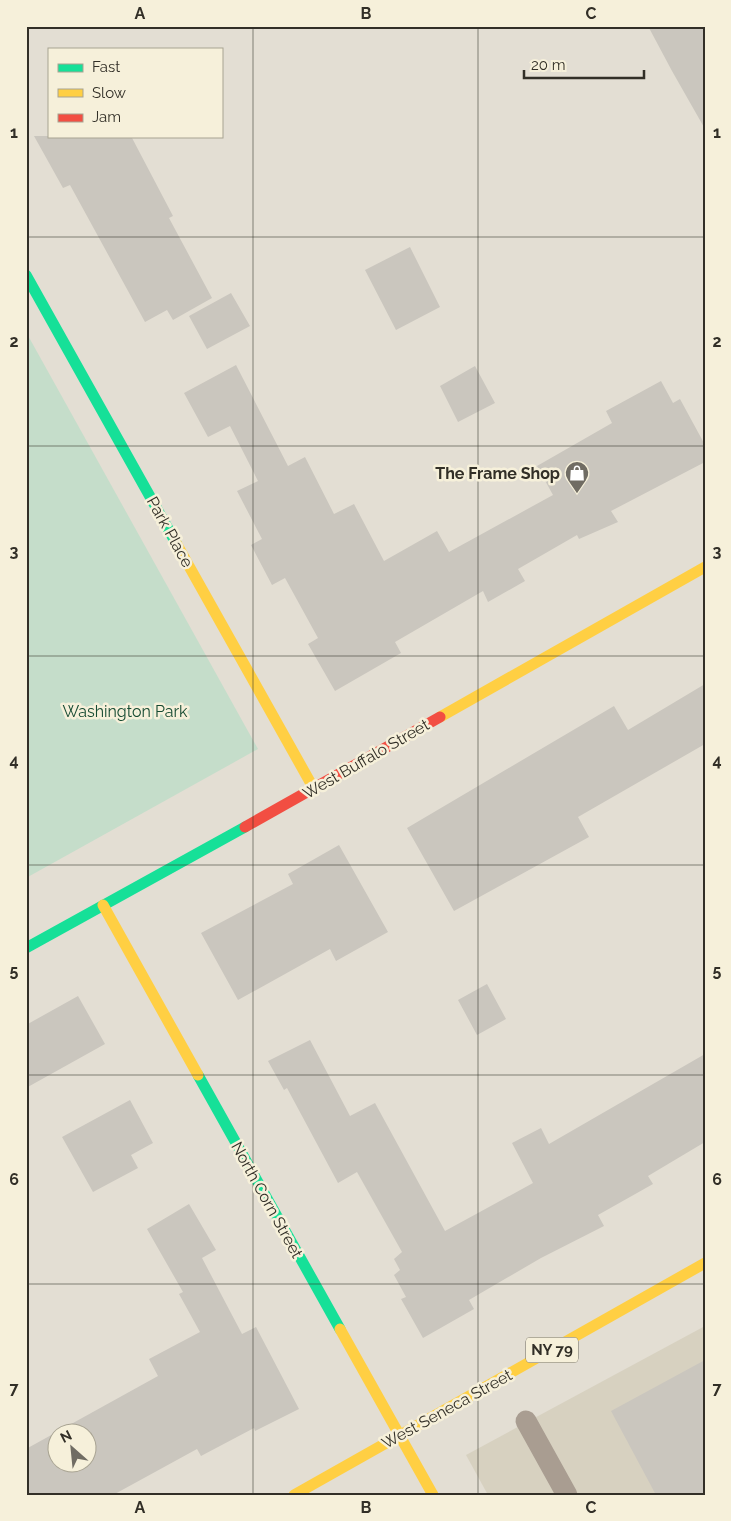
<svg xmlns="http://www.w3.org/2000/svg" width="731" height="1521" font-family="Raleway,sans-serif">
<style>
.commercial{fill:#d7d1c0}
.green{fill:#c5ddca}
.building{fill:#cac6be;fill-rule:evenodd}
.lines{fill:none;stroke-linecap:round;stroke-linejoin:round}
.lane{stroke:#a99d91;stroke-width:21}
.fast{stroke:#16e098;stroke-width:11}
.slow{stroke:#ffcf43;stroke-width:11}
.jam{stroke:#f24e42;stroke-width:11}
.grid{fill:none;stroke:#322f27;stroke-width:1;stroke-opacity:0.55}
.labels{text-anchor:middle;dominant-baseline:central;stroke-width:5;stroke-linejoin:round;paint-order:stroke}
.shield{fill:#f6f0da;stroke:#6d695d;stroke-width:1}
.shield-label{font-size:15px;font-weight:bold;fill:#322f27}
.poi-label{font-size:16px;font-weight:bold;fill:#322f27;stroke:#f6f0da;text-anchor:end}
.street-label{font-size:16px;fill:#322f27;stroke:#f6f0da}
.park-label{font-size:16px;fill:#164b32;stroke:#f6f0da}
.neatline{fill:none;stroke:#322f27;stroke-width:2}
.grid-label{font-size:16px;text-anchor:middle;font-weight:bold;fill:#322f27}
</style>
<rect width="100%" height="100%" fill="#e3ded3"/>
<path class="commercial" d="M 705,1326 L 705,1495 L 488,1495 L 466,1455 Z"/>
<path class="green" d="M 26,332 L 258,749 L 26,878 Z"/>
<path class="building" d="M 648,26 L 705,26 L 705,129 L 672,71 Z
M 34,136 L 131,136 L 173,216 L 169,218 L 212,298 L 173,320 L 167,310 L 145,322 L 70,185 L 63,188 Z
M 410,247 L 440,307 L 396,330 L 365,270 Z
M 231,293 L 250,326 L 207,349 L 189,316 Z
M 236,365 L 288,466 L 305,457 L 334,514 L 354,504 L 384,561 L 437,531 L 449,552 L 553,495 L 537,466 L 612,423 L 606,411 L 661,381 L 673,403 L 680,399 L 705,445 L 705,462 L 611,511 L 618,522 L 579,539 L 577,535 L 518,569 L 525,581 L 488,602 L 483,591 L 395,642 L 401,653 L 335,691 L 308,644 L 318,638 L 285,578 L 272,585 L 251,545 L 262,539 L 237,491 L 258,481 L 230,426 L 208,437 L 184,393 Z
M 475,366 L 495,403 L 458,422 L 440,386 Z
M 705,684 L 705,744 L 578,817 L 589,837 L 454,911 L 407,828 L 614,706 L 628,730 Z
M 339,845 L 388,932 L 336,961 L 330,949 L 238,1000 L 201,933 L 293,884 L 288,874 Z
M 487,984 L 506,1019 L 477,1035 L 458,1000 Z
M 78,996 L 105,1044 L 26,1088 L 26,1025 Z
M 310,1040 L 350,1116 L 375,1103 L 445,1231 L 533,1183 L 512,1143 L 541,1128 L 549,1144 L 705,1054 L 705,1142 L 648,1176 L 653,1184 L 598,1215 L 604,1226 L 541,1258 L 469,1300 L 474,1309 L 423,1338 L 401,1299 L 406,1297 L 394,1275 L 400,1270 L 394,1259 L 402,1252 L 357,1172 L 338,1183 L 287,1088 L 284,1090 L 268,1061 Z
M 130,1100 L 153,1143 L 131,1155 L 138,1168 L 93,1192 L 62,1137 Z
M 189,1204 L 216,1250 L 202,1258 L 242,1334 L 256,1327 L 299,1409 L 255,1431 L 254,1428 L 201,1456 L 197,1449 L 113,1495 L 26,1495 L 26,1449 L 158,1376 L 149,1359 L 200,1332 L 179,1294 L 183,1292 L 147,1229 ZM 58,1434 L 88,1434 L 88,1464 L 58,1464 Z
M 705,1360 L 705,1495 L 656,1495 L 611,1411 Z"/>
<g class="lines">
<path class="lane" d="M 526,1421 L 567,1495"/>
<path class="fast" d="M 26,275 L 176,543
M 26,948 L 245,827
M 198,1075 L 340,1329"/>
<path class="slow" d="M 176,543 L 314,789
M 440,717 L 705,567
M 103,905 L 198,1075
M 340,1329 L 433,1495
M 294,1495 L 705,1263"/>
<path class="jam" d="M 245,827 L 440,717"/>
</g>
<path class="grid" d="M 253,26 L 253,1495M 478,26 L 478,1495M 26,237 L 705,237M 26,446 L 705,446M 26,656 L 705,656M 26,865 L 705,865M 26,1075 L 705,1075M 26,1284 L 705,1284"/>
<defs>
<g id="shop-pin" transform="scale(1.25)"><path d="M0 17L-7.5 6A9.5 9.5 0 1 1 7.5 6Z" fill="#706c63" stroke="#f6f0da"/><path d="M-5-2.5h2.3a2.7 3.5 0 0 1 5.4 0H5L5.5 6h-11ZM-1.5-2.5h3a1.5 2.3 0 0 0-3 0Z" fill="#fff"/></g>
</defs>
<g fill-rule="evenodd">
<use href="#shop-pin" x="577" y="473"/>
</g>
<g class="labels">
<rect class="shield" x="526" y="1337.5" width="52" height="25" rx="4"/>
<g class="shield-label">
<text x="552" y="1350">NY 79</text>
</g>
<g class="poi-label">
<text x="560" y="473">The Frame Shop</text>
</g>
<g class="street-label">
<text transform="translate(170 532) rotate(61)">Park Place</text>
<text transform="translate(366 759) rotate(-30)">West Buffalo Street</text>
<text transform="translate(267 1200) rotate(61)">North Corn Street</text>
<text transform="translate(447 1409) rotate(-29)">West Seneca Street</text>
</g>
<g class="park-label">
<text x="125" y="711">Washington Park</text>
</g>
</g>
<rect width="731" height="1521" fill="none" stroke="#f6f0da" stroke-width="55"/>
<rect x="48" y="48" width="175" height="90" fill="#f6f0da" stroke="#a8a392"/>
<rect x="58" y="64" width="25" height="8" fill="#16e098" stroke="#a8a392"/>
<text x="92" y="72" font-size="15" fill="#322f27">Fast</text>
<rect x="58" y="89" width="25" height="8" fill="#ffcf43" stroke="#a8a392"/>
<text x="92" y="98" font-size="15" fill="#322f27">Slow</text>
<rect x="58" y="114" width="25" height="8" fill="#f24e42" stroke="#a8a392"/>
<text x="92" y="122" font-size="15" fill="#322f27">Jam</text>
<g transform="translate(72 1448) rotate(333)"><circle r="24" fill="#f6f0da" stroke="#a8a392"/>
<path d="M0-4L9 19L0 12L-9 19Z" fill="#706c63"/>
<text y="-8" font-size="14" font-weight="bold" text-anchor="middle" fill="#322f27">N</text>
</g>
<path d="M524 70v8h120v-8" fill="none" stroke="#322f27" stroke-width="2.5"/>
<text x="531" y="70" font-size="15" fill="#322f27" stroke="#f6f0da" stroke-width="4" paint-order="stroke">20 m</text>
<rect x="28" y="28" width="676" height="1466" class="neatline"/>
<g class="grid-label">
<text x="140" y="19">A</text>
<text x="366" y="19">B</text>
<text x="591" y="19">C</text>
<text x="14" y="138">1</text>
<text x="717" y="138">1</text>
<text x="14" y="347">2</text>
<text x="717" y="347">2</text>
<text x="14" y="557">3</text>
<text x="717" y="557">3</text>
<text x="14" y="766">4</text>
<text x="717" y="766">4</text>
<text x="14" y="976">5</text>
<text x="717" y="976">5</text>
<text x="14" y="1185">6</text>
<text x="717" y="1185">6</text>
<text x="14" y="1394">7</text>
<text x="717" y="1394">7</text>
<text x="140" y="1513">A</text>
<text x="366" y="1513">B</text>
<text x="591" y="1513">C</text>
</g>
</svg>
